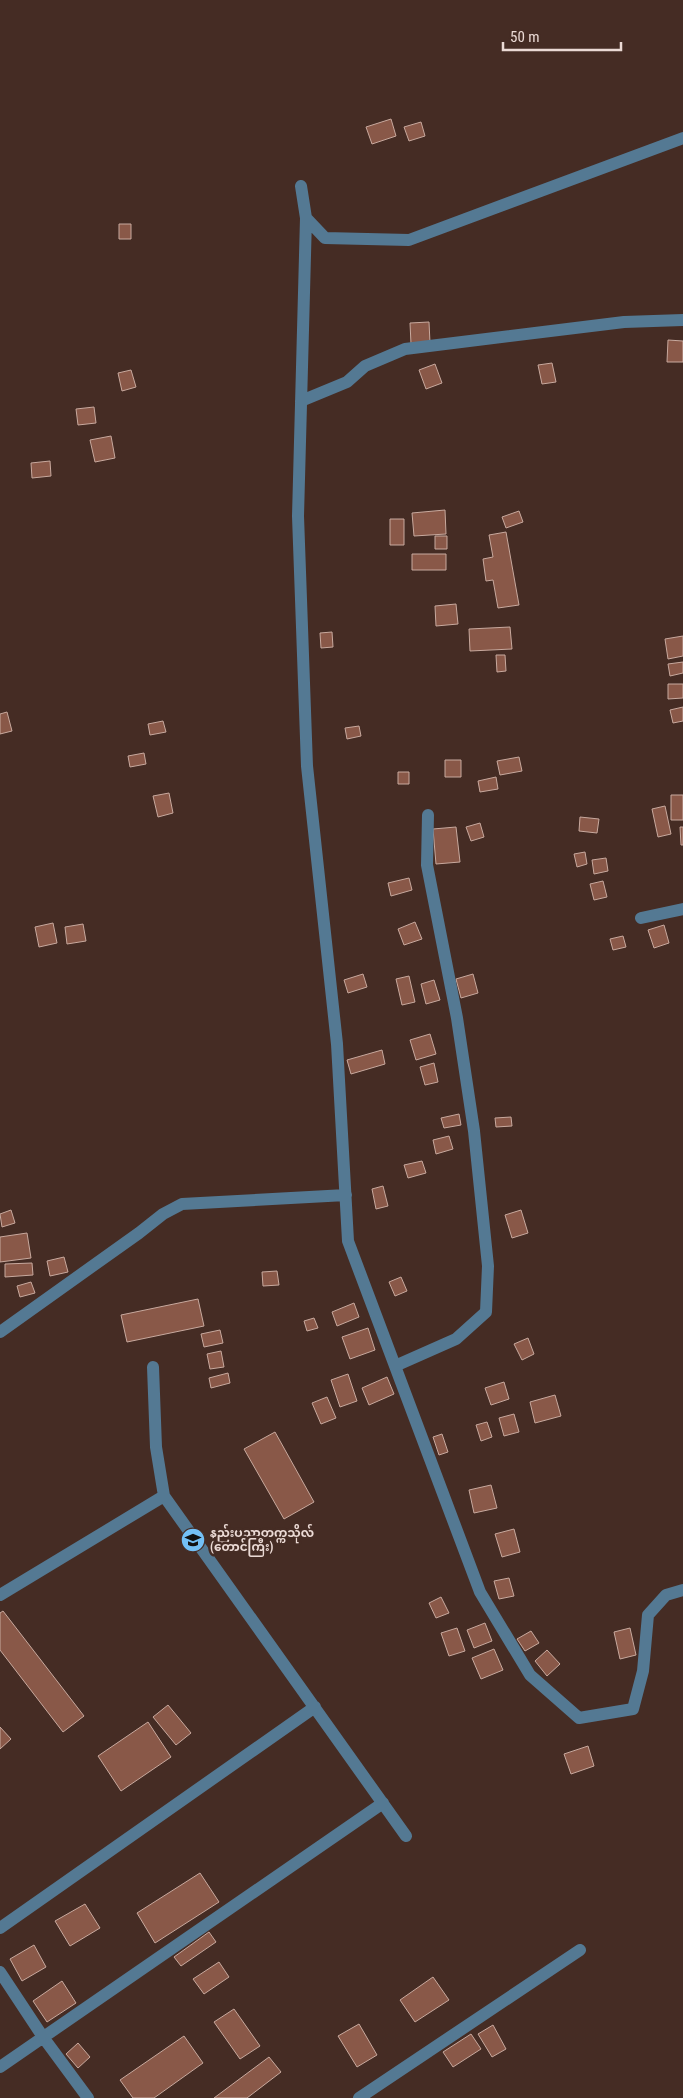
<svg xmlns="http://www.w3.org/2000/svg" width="683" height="2098" font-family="'Roboto Condensed','Noto Sans Myanmar',sans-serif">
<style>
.building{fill:#895848;stroke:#c8a99e}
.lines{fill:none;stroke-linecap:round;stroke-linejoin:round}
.minor{stroke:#547993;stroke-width:12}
.labels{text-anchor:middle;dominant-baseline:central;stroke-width:5;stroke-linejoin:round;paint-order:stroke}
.poi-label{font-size:12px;font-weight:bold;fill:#ebdad5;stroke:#452c24;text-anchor:start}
</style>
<rect width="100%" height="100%" fill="#452c24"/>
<path class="building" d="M 391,119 L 396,136 L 372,144 L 366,127 Z
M 421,122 L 425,136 L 409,141 L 404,127 Z
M 119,224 L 131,224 L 131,239 L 119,239 Z
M 429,322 L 430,343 L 411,344 L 410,323 Z
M 668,340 L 683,341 L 683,362 L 667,362 Z
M 552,363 L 556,382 L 542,384 L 538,365 Z
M 435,364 L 442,383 L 426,389 L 419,370 Z
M 131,370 L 136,387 L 122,391 L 118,373 Z
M 94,407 L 96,423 L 78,425 L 76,409 Z
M 111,436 L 115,458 L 95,462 L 90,440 Z
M 50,461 L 51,476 L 32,478 L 31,463 Z
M 445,510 L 446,534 L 414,536 L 412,513 Z
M 519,511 L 523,522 L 506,528 L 502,517 Z
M 390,519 L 404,519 L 404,545 L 390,545 Z
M 506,532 L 519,605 L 498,608 L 493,580 L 486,581 L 483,559 L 493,557 L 489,535 Z
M 435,536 L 447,536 L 447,549 L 435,549 Z
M 412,554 L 446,554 L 446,570 L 412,570 Z
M 456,604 L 458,624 L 436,626 L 435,606 Z
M 510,627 L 512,649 L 470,651 L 469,629 Z
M 332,632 L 333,647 L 321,648 L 320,633 Z
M 683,636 L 683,656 L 668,659 L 665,639 Z
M 496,655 L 505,655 L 506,671 L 497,672 Z
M 683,662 L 683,673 L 670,676 L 668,664 Z
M 668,684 L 683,684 L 683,698 L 668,699 Z
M 683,707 L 683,721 L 673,723 L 670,710 Z
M 7,712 L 12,731 L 0,734 L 0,714 Z
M 163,721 L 166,732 L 150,735 L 148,724 Z
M 359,726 L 361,736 L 347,739 L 345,728 Z
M 144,753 L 146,764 L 130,767 L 128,756 Z
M 519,757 L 522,771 L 500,775 L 497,761 Z
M 445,760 L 461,760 L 461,777 L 445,777 Z
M 398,772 L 409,772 L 409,784 L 398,784 Z
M 496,777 L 498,789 L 480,792 L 478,781 Z
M 169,793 L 173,813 L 158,817 L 153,796 Z
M 671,795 L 683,795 L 683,820 L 671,820 Z
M 665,806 L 671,834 L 658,837 L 652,809 Z
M 580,817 L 599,819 L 597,833 L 579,831 Z
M 480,823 L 484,837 L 471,841 L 466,827 Z
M 456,827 L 460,862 L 436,864 L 433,829 Z
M 680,827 L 683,827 L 683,845 L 681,845 Z
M 585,852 L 587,864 L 577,867 L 574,854 Z
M 606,858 L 608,871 L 594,874 L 592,860 Z
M 409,878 L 412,890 L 391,896 L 388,883 Z
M 603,881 L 607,897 L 594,900 L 590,884 Z
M 415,922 L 422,939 L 404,945 L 398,929 Z
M 53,923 L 57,943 L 39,947 L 35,927 Z
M 83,924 L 86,941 L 67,944 L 65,927 Z
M 664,925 L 669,943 L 654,948 L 648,930 Z
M 623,936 L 626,947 L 613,950 L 610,939 Z
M 363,974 L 367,987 L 348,993 L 344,980 Z
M 473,974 L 478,993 L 461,998 L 456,979 Z
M 409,976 L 415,1002 L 402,1005 L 396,979 Z
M 434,980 L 440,1000 L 426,1004 L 421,984 Z
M 430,1034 L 436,1054 L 416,1060 L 410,1040 Z
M 382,1050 L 385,1064 L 351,1074 L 347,1060 Z
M 434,1063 L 438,1082 L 425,1085 L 420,1067 Z
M 459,1114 L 461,1125 L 444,1128 L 441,1118 Z
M 511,1117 L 512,1126 L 496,1127 L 495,1118 Z
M 449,1136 L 453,1149 L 436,1154 L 433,1140 Z
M 422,1161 L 426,1173 L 408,1178 L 404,1165 Z
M 383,1186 L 388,1206 L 376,1209 L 372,1189 Z
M 11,1210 L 15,1223 L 2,1227 L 0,1214 Z
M 521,1210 L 528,1233 L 512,1238 L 505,1215 Z
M 27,1233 L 31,1258 L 0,1262 L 0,1237 Z
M 64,1257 L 68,1272 L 50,1276 L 47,1261 Z
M 32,1263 L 33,1275 L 5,1277 L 5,1264 Z
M 277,1271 L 279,1285 L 263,1286 L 262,1272 Z
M 401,1277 L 407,1291 L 395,1296 L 389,1282 Z
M 31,1282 L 35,1293 L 20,1297 L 17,1286 Z
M 198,1299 L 204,1326 L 127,1342 L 121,1315 Z
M 354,1303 L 359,1317 L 337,1326 L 332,1312 Z
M 314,1318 L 318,1328 L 307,1331 L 304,1321 Z
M 368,1328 L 375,1350 L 350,1359 L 342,1337 Z
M 220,1330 L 223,1343 L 204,1347 L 201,1334 Z
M 528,1338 L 534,1354 L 522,1360 L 514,1344 Z
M 221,1351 L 224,1367 L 210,1369 L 207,1354 Z
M 228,1373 L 230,1383 L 211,1388 L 209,1378 Z
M 348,1374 L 357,1401 L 340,1407 L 331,1380 Z
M 387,1377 L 394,1394 L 369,1405 L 362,1388 Z
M 504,1382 L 509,1399 L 491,1405 L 485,1388 Z
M 555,1395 L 561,1416 L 535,1423 L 530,1402 Z
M 327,1397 L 336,1418 L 321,1424 L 312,1403 Z
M 514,1414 L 519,1432 L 504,1436 L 499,1418 Z
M 487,1422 L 492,1437 L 481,1441 L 476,1425 Z
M 275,1432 L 314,1502 L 284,1519 L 244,1449 Z
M 442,1434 L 448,1452 L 439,1455 L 433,1437 Z
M 491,1485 L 497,1508 L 474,1513 L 469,1490 Z
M 514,1529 L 520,1552 L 502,1557 L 495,1534 Z
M 509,1578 L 514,1596 L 499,1599 L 494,1581 Z
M 441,1597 L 449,1613 L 436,1618 L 429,1603 Z
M 3,1611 L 84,1716 L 63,1732 L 0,1650 L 0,1613 Z
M 485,1623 L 492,1641 L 474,1648 L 467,1630 Z
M 457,1628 L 465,1651 L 449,1656 L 441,1633 Z
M 630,1628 L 636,1655 L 620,1659 L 614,1632 Z
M 531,1631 L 539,1643 L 525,1651 L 517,1639 Z
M 494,1649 L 503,1670 L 481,1679 L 472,1658 Z
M 547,1650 L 560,1664 L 547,1676 L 535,1661 Z
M 168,1705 L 191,1733 L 176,1745 L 153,1717 Z
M 148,1722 L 171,1757 L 121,1791 L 98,1756 Z
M 0,1727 L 11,1739 L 0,1749 Z
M 588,1746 L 594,1766 L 571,1774 L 564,1754 Z
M 200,1873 L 219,1902 L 155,1943 L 137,1913 Z
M 85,1904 L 100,1928 L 70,1946 L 55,1921 Z
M 209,1932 L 216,1942 L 181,1966 L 174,1957 Z
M 34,1945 L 46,1967 L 22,1981 L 10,1959 Z
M 219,1962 L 229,1977 L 204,1994 L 193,1979 Z
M 433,1977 L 449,2000 L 415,2022 L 400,2000 Z
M 62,1981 L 76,2003 L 47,2022 L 33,2001 Z
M 234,2009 L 260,2046 L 240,2059 L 214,2022 Z
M 359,2024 L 377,2055 L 357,2067 L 338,2036 Z
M 493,2025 L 506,2049 L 492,2057 L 478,2034 Z
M 471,2034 L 481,2049 L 453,2067 L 443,2052 Z
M 184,2036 L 203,2063 L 154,2098 L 133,2098 L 120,2080 Z
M 78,2043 L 90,2057 L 78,2068 L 66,2054 Z
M 269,2057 L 281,2072 L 247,2098 L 214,2098 Z"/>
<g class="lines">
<path class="minor" d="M 301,186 L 306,218 L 325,238 L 409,240 L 683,138
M 306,218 L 298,516 L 307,766 L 337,1044 L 348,1241 L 480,1592 L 530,1675 L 579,1718 L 633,1709 L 643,1671 L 648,1615 L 666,1595 L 683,1590
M 301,401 L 347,382 L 365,366 L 405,349 L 624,322 L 683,320
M 641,918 L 683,909
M 0,1332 L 139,1233 L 163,1214 L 182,1204 L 346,1195
M 395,1366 L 456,1339 L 486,1312 L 488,1266 L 474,1131 L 457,1018 L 427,865 L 428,815
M 153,1367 L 156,1447 L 164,1496 L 406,1836
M 0,1595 L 164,1496
M 0,1928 L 315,1707
M 0,1972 L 43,2037 L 88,2098
M 0,2067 L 383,1803
M 359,2098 L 580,1950"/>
</g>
<defs>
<g id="university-disc" transform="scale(1.25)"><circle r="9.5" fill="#73c0f6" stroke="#452c24"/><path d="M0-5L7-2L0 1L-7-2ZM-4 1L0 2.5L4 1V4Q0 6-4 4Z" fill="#111"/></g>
</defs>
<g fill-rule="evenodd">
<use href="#university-disc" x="193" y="1540"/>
</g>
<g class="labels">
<g class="poi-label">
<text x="210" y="1533">နည်းပညာတက္ကသိုလ်<tspan x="210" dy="14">(တောင်ကြီး)</tspan></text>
</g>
</g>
<path d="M503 42v8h118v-8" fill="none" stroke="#ebdad5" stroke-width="2.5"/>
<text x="510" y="42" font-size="15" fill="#ebdad5" stroke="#452c24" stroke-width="4" paint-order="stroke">50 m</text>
</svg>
